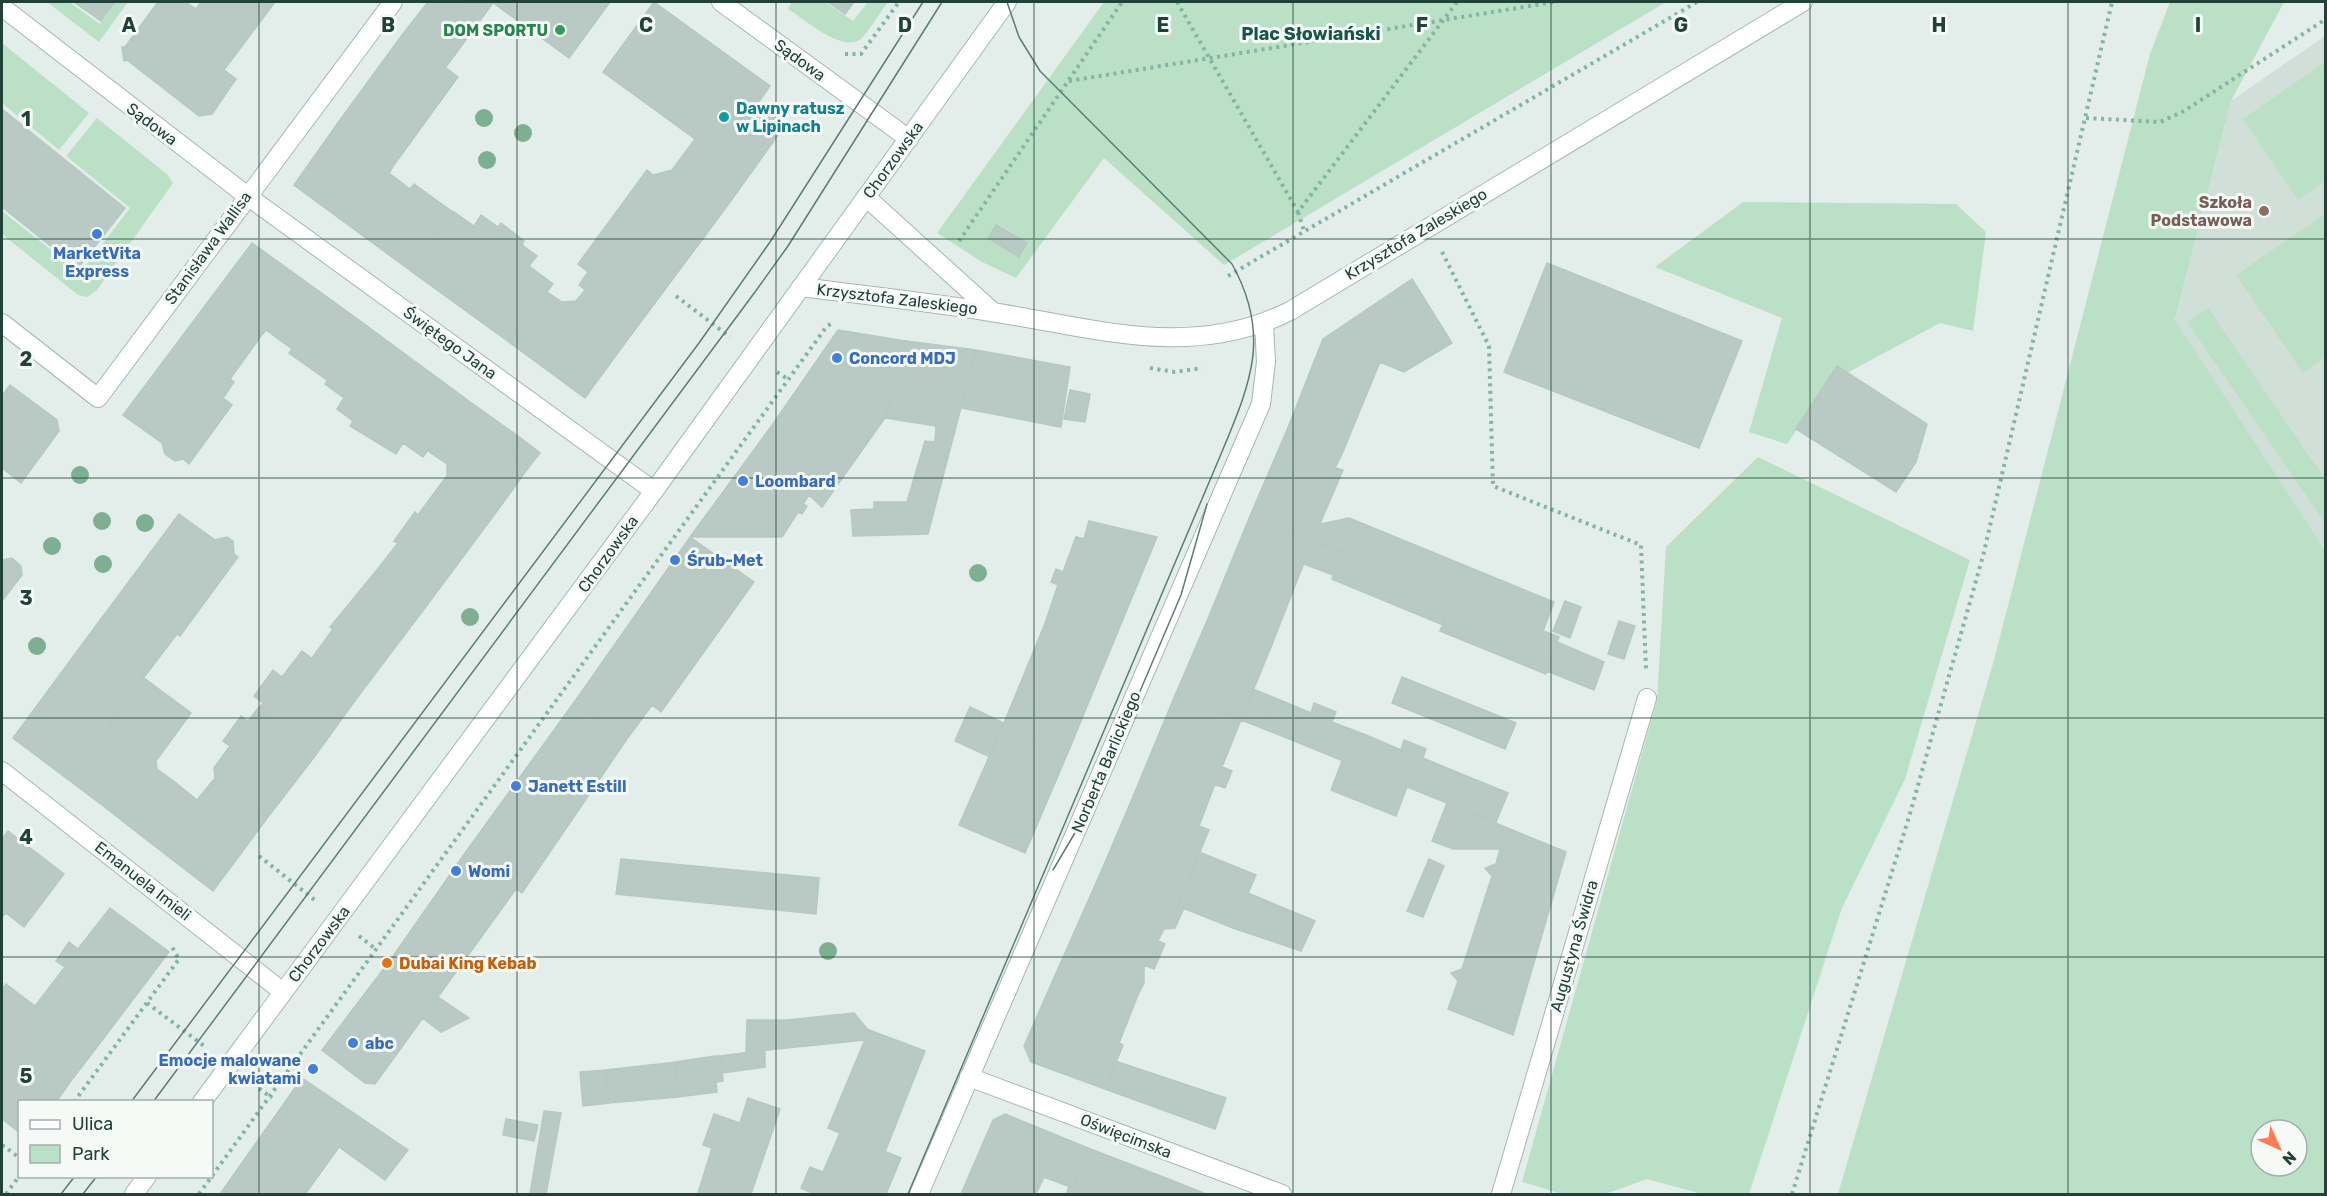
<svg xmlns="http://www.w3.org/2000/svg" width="2327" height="1196" font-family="Rubik,sans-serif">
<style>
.built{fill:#d1dfd9}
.green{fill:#bae1c5;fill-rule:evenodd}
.building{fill:#b8cac3;stroke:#b5c9c1;stroke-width:1.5}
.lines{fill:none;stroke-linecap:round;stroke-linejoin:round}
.street-casing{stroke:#a5b7b1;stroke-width:20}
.secondary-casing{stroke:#a0bbb2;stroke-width:20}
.path{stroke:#81b5a5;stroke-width:4;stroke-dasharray:3 4.5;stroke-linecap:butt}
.street{stroke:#fff;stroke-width:18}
.secondary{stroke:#fff;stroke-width:18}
.tram{stroke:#5c7d75;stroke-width:1.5}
.tree{fill:#7cb091}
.grid{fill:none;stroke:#214239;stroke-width:1.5;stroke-opacity:0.55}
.leisure-dot{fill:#2e9e5b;stroke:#f5faf7;stroke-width:2}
.culture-dot{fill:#0f9aa8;stroke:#f5faf7;stroke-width:2}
.education-dot{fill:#8d6e63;stroke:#f5faf7;stroke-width:2}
.shop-dot{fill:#3f7fe0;stroke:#f5faf7;stroke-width:2}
.food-dot{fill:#e8710a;stroke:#f5faf7;stroke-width:2}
.labels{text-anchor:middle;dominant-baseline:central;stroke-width:6;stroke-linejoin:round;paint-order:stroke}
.leisure-label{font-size:16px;font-weight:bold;fill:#27864d;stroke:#f5faf7;text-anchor:end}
.street-label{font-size:16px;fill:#214239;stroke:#f5faf7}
.culture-label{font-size:16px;font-weight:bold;fill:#0d838f;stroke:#f5faf7;text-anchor:start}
.education-label{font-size:16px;font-weight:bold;fill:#785e54;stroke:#f5faf7;text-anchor:end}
.shop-label{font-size:16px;font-weight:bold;fill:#366cbe;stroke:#f5faf7;text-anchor:start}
.food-label{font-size:16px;font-weight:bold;fill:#c56008;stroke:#f5faf7;text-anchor:start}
.neighbourhood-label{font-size:18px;font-weight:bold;fill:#1a5648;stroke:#f5faf7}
.grid-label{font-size:20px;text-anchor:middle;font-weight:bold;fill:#214239;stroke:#f5faf7;stroke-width:6;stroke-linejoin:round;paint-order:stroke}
</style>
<rect width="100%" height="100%" fill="#e3eeea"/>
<path class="built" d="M 2325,36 L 2325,550 L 2175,321 L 2231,101 Z"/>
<path class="green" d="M 47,2 L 69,2 L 100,24 L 116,2 L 128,2 L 99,42 Z
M 792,2 L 825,2 L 853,21 L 868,2 L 888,2 C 880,13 872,26 863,37 C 845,56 806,20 788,9 Z
M 1104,2 L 1666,2 L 1224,265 L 1104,158 L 1016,278 L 982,262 L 937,233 Z
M 2170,2 L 2284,2 L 2231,101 L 2175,320 L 2325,550 L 2325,1194 L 1838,1194 L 1994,660 L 2150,54 ZM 2261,1130 L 2297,1130 L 2297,1166 L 2261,1166 Z
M 2,43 L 89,113 L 59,150 L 2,103 Z
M 2325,62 L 2325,181 L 2298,200 L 2243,119 Z
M 97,118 L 168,175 L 173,183 L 97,290 L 87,297 L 78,295 L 2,234 L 2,211 L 80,273 L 130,208 L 66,156 Z
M 1743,202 L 1956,204 L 1986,232 L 1973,331 L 1940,323 L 1830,382 L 1787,444 L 1749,432 L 1782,318 L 1655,267 Z
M 2325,214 L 2325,357 L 2303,373 L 2236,275 Z
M 2208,308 L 2325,479 L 2325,523 L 2187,322 Z
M 1758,457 L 1970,560 L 1905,779 L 1842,908 L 1749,1194 L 1702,1194 L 1647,1179 L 1605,1194 L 1562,1194 L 1522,1182 L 1657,700 L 1666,547 Z"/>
<path class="building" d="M 74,2 L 115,2 L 101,21 Z
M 158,2 L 185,2 L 196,9 L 201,2 L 275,2 L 224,70 L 236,79 L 212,114 L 199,116 L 127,60 L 124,61 L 122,47 L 125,47 Z
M 428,2 L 493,3 L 446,67 L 402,35 Z
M 492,2 L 610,2 L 569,58 Z
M 654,2 L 770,86 L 758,103 L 786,124 L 725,209 L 672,170 L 695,139 L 603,72 Z
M 828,2 L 854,2 L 845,14 Z
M 402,35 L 458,77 L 394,165 L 337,124 Z
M 2,109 L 125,208 L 78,268 L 2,207 Z
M 337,124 L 394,165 L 389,173 L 410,189 L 414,184 L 454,213 L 411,271 L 294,185 Z
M 647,170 L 653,175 L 672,170 L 725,209 L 637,327 L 579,285 L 588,272 L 578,264 Z
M 454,212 L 474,226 L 481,215 L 498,227 L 501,223 L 524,241 L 522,245 L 537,256 L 529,266 L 553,284 L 509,342 L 411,271 Z
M 996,225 L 1027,243 L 1019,257 L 988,238 Z
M 252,243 L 367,326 L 327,380 L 289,353 L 292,349 L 266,330 L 261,336 L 210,299 Z
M 1547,263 L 1742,341 L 1699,448 L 1504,372 Z
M 1412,279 L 1452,343 L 1404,372 L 1323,339 Z
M 586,289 L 637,327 L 595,384 L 576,370 L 566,384 L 509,342 L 547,292 L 562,302 L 576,301 Z
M 210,299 L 261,336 L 230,379 L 234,382 L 223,398 L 232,405 L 189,464 L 183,459 L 175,461 L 165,454 L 162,443 L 123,415 Z
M 367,326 L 466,399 L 423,457 L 403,443 L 396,454 L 350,426 L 353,421 L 337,409 L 344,398 L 325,384 Z
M 838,330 L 906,341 L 885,418 L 841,480 L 770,428 Z
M 1323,339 L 1380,362 L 1342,454 L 1287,430 Z
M 906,341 L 976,350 L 928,534 L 853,536 L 851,510 L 874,509 L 874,502 L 907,502 L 925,441 L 935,442 L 936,426 L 885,418 Z
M 976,350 L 1070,367 L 1061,427 L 961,408 Z
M 1837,366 L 1927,424 L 1916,462 L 1816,398 Z
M 576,370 L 595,384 L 585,398 L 566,384 Z
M 10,385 L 57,420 L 59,431 L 21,483 L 2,468 L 2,396 Z
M 1070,390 L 1090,394 L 1085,422 L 1064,419 Z
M 1816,398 L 1916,462 L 1896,492 L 1796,429 Z
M 466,399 L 522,439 L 511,454 L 529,467 L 489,522 L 440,485 L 447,476 L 447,464 L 428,451 Z
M 770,428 L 841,480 L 822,507 L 809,495 L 803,504 L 807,506 L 802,514 L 798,512 L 782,537 L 690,537 Z
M 1287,430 L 1342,454 L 1335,468 L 1343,470 L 1313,540 L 1250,516 Z
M 522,439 L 540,453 L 529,467 L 511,454 Z
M 440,485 L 489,522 L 425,608 L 376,571 L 398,543 L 394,541 L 415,512 L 418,515 Z
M 179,514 L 215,540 L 227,537 L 233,541 L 234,554 L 238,557 L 180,636 L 177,634 L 145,676 L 89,635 Z
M 1250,516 L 1313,540 L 1271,647 L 1207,621 Z
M 1349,518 L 1466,566 L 1454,596 L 1313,540 L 1321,524 Z
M 1089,521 L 1157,537 L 1109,653 L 1044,626 L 1058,585 L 1051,582 L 1056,569 L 1063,572 L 1076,537 L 1084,539 Z
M 690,537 L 754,582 L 661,712 L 652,705 L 627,739 L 575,701 Z
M 1313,541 L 1343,553 L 1333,575 L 1304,564 Z
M 1343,552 L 1454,596 L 1443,625 L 1332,579 Z
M 12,558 L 21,566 L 22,575 L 2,601 L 2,560 Z
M 1466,566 L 1554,602 L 1543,631 L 1454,596 Z
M 376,571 L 425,608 L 360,694 L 312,658 L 333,629 L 330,627 Z
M 1454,596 L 1559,637 L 1546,674 L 1440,631 Z
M 1565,601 L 1581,607 L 1570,638 L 1553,631 Z
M 1207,621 L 1271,647 L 1241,720 L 1176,693 Z
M 1619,621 L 1635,626 L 1624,659 L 1608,654 Z
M 1044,626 L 1109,653 L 1069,750 L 1004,723 Z
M 89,635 L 145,676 L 108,725 L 146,754 L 106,808 L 13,738 Z
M 1557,642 L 1604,662 L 1594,690 L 1547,671 Z
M 302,651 L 360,694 L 315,756 L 256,711 L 263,703 L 254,696 L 273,670 L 282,677 Z
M 1402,677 L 1516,723 L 1505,749 L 1392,703 Z
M 144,678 L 191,713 L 156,761 L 108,725 Z
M 1253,689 L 1275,698 L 1262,728 L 1241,720 Z
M 1176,693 L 1241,720 L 1222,767 L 1232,771 L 1225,788 L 1215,784 L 1199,826 L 1132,799 Z
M 1275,698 L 1311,713 L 1314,703 L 1336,712 L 1332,722 L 1366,735 L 1353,765 L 1262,728 Z
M 575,701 L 627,739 L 522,893 L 465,853 Z
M 970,707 L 1004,723 L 990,757 L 955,741 Z
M 256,711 L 315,756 L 268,817 L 215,778 L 214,768 L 230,746 L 223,741 L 241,716 L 248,721 Z
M 1004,723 L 1069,750 L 1025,853 L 959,825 Z
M 1366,735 L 1401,750 L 1404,740 L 1426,749 L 1423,758 L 1459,773 L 1447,803 L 1353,765 Z
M 146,754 L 156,761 L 157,769 L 176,783 L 138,833 L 106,808 Z
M 1342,761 L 1407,787 L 1396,816 L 1331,790 Z
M 1459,773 L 1508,793 L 1496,822 L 1447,803 Z
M 215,778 L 268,817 L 213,891 L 138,833 L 176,783 L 197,800 Z
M 1132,799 L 1209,830 L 1178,906 L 1100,874 Z
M 1447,803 L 1566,852 L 1513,1035 L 1448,1009 L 1458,981 L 1451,973 L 1462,969 L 1492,876 L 1485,868 L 1496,864 L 1500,849 L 1453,849 L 1432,841 Z
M 8,831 L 64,874 L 24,927 L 6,913 L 2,917 L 2,839 Z
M 1199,852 L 1256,875 L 1233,928 L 1178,906 Z
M 465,853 L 516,889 L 438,997 L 391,959 Z
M 621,859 L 819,878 L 816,914 L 616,894 Z
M 1429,859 L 1444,866 L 1423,917 L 1407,911 Z
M 1100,874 L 1184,908 L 1175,928 L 1164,929 L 1158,941 L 1165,944 L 1154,969 L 1144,965 L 1144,983 L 1138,995 L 1061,962 Z
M 1248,893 L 1315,921 L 1301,951 L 1233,928 Z
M 110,908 L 169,952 L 94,1051 L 35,1006 L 65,967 L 56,961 L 69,942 L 78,949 Z
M 391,959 L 438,997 L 375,1084 L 365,1083 L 322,1050 Z
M 1061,962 L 1138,995 L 1119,1043 L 1123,1045 L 1105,1089 L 1031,1062 L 1024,1046 Z
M 6,984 L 94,1051 L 71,1081 L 2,1029 L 2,989 Z
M 438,997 L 469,1018 L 441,1032 L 423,1018 Z
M 854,1013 L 869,1031 L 865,1040 L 746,1052 L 747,1020 L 787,1020 Z
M 2,1029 L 71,1081 L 56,1102 L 20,1102 L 20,1133 L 2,1119 Z
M 869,1030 L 925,1051 L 885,1152 L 828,1128 Z
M 765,1050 L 765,1067 L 722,1073 L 721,1056 Z
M 715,1056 L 721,1056 L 723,1081 L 716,1082 L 717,1092 L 678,1097 L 676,1062 Z
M 1115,1061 L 1226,1098 L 1215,1129 L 1105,1089 Z
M 676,1062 L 678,1097 L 609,1103 L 606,1070 Z
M 606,1070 L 609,1103 L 583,1106 L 580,1072 Z
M 302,1078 L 408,1150 L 385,1180 L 339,1147 L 306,1193 L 308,1194 L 220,1194 Z
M 748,1098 L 780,1109 L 751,1194 L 698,1193 L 712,1148 L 703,1145 L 714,1114 L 740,1123 Z
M 544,1111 L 561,1113 L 546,1194 L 530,1194 Z
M 1005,1114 L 1088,1148 L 1073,1188 L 1044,1177 L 1036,1194 L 961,1194 L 993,1120 Z
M 506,1119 L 538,1125 L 534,1141 L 503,1135 Z
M 840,1133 L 901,1158 L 886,1194 L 814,1194 L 801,1188 L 810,1167 L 823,1172 Z
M 1088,1148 L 1176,1182 L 1171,1194 L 1066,1194 L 1069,1187 L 1073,1188 Z
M 1176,1182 L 1206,1194 L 1171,1194 Z"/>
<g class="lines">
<g class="street-casing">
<path id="street" d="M 721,2 L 909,139
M 2,7 L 246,195 L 654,491
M 866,197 L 993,312
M 801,287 C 865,295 928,302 991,312 C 1094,327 1190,361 1290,311 L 1803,2
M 2,323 L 98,398 L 393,2
M 2,771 L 283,992
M 969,1077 L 1282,1194
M 919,1194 L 1261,404 L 1266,362 L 1264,324
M 1501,1194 L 1647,698"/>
</g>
<g class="secondary-casing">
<path id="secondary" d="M 202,1102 L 654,491 L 1007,2
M 134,1194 L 147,1176"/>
</g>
<path class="path" d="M 1177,2 L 1298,212 L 1457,2
M 845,54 L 861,54 L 899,2
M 1069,81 L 1554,2
M 2086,118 L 2160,122 L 2184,111 L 2326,19
M 1298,212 L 1304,231
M 959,241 L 1122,2
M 1442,252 L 1489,346 L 1493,486 L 1641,545 L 1646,670
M 1228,276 L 1697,2
M 676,296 L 730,337
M 1150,368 L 1175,372 L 1202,368
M 777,372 L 789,380
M 259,856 L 316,901
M 359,936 L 377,950
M 147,1003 L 207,1048
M 253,1084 L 272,1098
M 74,1102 L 179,959 L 172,947
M 2,1145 L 20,1158
M 6,1194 L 20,1175
M 199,1194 L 827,326 L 834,322
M 1792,1194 L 1909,817 L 1983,556 L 2112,2"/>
<use href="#street" class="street"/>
<use href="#secondary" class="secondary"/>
<path class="tram" d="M 1053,870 L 1092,804 L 1181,595 L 1207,504
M 131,1102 L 699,343 L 770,242 L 923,2
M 153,1102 L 755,292 L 788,246 L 942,2
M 61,1194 L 75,1176
M 83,1194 L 97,1176
M 908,1194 L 1221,454 C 1250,384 1272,336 1232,264 L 1040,71 L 1019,37 L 1007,2"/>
</g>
<g class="tree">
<circle cx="484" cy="118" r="9"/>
<circle cx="523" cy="133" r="9"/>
<circle cx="487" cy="160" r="9"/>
<circle cx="80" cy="475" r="9"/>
<circle cx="102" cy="521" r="9"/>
<circle cx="145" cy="523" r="9"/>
<circle cx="52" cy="546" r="9"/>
<circle cx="103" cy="564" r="9"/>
<circle cx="978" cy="573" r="9"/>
<circle cx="470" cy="617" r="9"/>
<circle cx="37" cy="646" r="9"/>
<circle cx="828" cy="951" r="9"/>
</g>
<path class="grid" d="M 259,2 L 259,1194M 517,2 L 517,1194M 776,2 L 776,1194M 1034,2 L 1034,1194M 1293,2 L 1293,1194M 1551,2 L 1551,1194M 1810,2 L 1810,1194M 2068,2 L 2068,1194M 2,239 L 2326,239M 2,478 L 2326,478M 2,718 L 2326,718M 2,957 L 2326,957"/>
<circle class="leisure-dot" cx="560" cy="30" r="6"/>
<circle class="culture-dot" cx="724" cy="117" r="6"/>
<circle class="education-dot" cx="2264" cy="211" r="6"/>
<g class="shop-dot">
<circle cx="97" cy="234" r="6"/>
<circle cx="837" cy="358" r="6"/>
<circle cx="743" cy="481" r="6"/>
<circle cx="675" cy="560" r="6"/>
<circle cx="516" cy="786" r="6"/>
<circle cx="456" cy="871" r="6"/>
<circle cx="353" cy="1043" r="6"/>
<circle cx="313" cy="1069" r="6"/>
</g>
<circle class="food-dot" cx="387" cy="963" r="6"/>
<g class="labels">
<g class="leisure-label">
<text x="548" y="30">DOM SPORTU</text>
</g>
<g class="street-label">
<text transform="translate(800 60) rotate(36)">Sądowa</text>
<text transform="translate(152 124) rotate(37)">Sądowa</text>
<text transform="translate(893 160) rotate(-54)">Chorzowska</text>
<text transform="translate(1416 234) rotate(-31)">Krzysztofa Zaleskiego</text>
<text transform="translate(208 248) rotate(-54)">Stanisława Wallisa</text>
<text transform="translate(897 299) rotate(7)">Krzysztofa Zaleskiego</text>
<text transform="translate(450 343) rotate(36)">Świętego Jana</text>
<text transform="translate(608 554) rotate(-54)">Chorzowska</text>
<text transform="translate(1106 762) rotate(-67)">Norberta Barlickiego</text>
<text transform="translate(143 881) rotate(38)">Emanuela Imieli</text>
<text transform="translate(319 944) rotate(-53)">Chorzowska</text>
<text transform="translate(1574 946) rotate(-74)">Augustyna Świdra</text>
<text transform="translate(1126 1136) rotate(21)">Oświęcimska</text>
</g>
<g class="culture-label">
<text x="736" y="108">Dawny ratusz<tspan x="736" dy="18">w Lipinach</tspan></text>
</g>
<g class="education-label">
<text x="2252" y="202">Szkoła<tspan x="2252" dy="18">Podstawowa</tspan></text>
</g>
<g class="shop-label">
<text x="97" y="253" text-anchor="middle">MarketVita<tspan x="97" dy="18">Express</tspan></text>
<text x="849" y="358">Concord MDJ</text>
<text x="755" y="481">Loombard</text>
<text x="687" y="560">Śrub-Met</text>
<text x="528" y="786">Janett Estill</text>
<text x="468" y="871">Womi</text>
<text x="365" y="1043">abc</text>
<text x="301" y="1060" text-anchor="end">Emocje malowane<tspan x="301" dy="18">kwiatami</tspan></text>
</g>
<g class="food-label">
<text x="399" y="963">Dubai King Kebab</text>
</g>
<g class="neighbourhood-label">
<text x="1311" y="34">Plac Słowiański</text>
</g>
</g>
<g class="grid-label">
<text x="129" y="32">A</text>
<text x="388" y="32">B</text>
<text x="646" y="32">C</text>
<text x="905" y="32">D</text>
<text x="1163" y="32">E</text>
<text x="1422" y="32">F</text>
<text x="1681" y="32">G</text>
<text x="1939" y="32">H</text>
<text x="2198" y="32">I</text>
<text x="26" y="126">1</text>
<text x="26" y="366">2</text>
<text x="26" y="605">3</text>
<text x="26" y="844">4</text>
<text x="26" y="1083">5</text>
</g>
<rect width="2327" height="1196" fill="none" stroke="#214239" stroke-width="6"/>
<rect x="18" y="1100" width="195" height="78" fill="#f5faf7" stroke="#a0b0ab" stroke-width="1.5"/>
<rect x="30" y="1120" width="30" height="9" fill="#ffffff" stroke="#a0b0ab" stroke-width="1.5"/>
<text x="72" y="1130" font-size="18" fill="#214239">Ulica</text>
<rect x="30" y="1145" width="30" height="18" fill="#bae1c5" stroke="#a0b0ab" stroke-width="1.5"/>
<text x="72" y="1160" font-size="18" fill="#214239">Park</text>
<g transform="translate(2279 1148) rotate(135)"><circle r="28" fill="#f5faf7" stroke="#a0b0ab" stroke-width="1.5"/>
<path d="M0-4.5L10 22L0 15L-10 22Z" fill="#ff7d51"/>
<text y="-9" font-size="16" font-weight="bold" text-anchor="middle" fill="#214239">N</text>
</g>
</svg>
